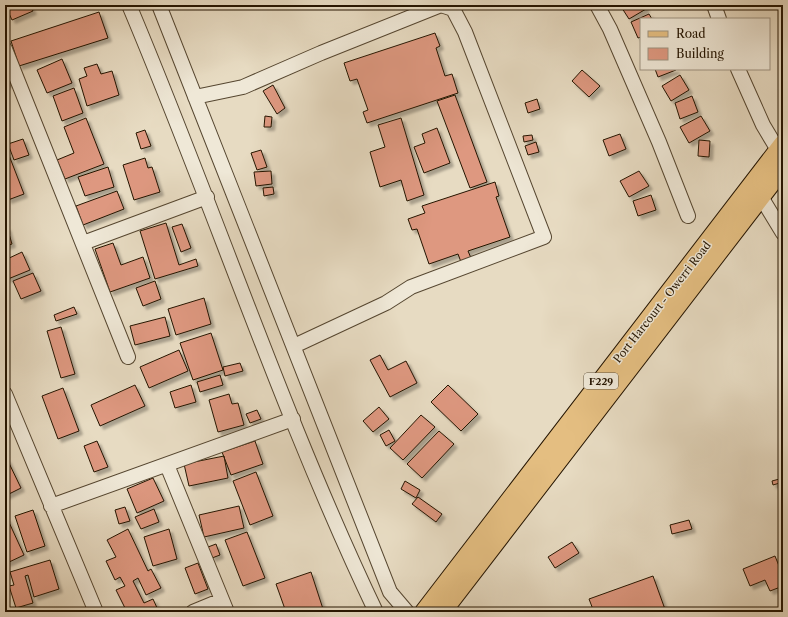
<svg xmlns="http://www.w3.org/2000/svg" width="788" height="617" font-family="'Libre Caslon Text',serif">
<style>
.building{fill:#de9880;stroke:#241400;filter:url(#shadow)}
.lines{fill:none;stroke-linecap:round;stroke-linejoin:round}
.minor-casing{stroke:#554630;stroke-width:16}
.major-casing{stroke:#241400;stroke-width:20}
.minor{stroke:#efe8d7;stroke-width:14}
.major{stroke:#e4be81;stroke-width:18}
.labels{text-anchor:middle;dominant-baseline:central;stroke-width:3;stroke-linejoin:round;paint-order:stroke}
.shield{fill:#efe8d7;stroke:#615440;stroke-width:1}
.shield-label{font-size:10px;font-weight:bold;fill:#241400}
.street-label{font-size:11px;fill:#241400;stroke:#efe8d7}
</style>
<defs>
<filter id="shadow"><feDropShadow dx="3.5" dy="3.5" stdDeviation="1" flood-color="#0004"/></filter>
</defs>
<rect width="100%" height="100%" fill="#e7dbc2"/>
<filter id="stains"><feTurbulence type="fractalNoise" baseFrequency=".005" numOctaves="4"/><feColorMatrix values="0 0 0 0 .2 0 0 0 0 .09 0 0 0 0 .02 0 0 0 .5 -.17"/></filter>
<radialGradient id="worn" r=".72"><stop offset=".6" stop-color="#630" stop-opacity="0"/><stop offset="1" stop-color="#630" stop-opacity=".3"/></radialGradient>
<path class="building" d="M 5,5 L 30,5 L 33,11 L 12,20 Z
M 620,5 L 644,5 L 646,9 L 629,19 Z
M 99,12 L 108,38 L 19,66 L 11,41 Z
M 649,14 L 652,19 L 641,19 L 641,37 L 638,38 L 631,22 Z
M 435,33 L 440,46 L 436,48 L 445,76 L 452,74 L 458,93 L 367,123 L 363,112 L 368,110 L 357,79 L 350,81 L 344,63 Z
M 62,59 L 72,83 L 47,93 L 37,70 Z
M 97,64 L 101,74 L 112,71 L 119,95 L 87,106 L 79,79 L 87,76 L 84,68 Z
M 655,69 L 676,69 L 676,70 L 658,77 Z
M 582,70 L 600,86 L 589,97 L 572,81 Z
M 11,72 L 14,81 L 5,85 L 5,74 Z
M 680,75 L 689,90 L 671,101 L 662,86 Z
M 273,85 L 285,108 L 277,114 L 263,91 Z
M 74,88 L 83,113 L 62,121 L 53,96 Z
M 455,95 L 487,182 L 470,188 L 437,101 Z
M 692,96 L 698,112 L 680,119 L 675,103 Z
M 537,99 L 540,109 L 528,113 L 525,103 Z
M 265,116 L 272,117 L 271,127 L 264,127 Z
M 701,116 L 710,131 L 689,143 L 680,127 Z
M 86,118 L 104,164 L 65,179 L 57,160 L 74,153 L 64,127 Z
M 401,118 L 424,195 L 407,201 L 401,180 L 380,187 L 370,152 L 385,147 L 378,125 Z
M 437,128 L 450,163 L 424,173 L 414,147 L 425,143 L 422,134 Z
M 145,130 L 151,146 L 141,149 L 136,133 Z
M 620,134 L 626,149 L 609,156 L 603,140 Z
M 532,135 L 533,140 L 524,142 L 523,136 Z
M 23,139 L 29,155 L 14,160 L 8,144 Z
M 699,140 L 710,141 L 709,157 L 698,156 Z
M 536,142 L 539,152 L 528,155 L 525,146 Z
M 5,145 L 24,194 L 8,200 L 5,193 Z
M 261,150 L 267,167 L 257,170 L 251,153 Z
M 145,158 L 148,168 L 152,167 L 160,192 L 134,200 L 123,165 Z
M 108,167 L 114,187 L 85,196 L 78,177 Z
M 271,171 L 272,184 L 256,186 L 254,172 Z
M 639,171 L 649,186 L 629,197 L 620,181 Z
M 495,182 L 499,196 L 496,197 L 510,237 L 468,251 L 471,258 L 461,262 L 458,254 L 429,264 L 417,229 L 412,230 L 408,219 L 425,213 L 422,206 Z
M 273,187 L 274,194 L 264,196 L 263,188 Z
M 117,191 L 124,209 L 83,225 L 76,206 Z
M 651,195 L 656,210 L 638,216 L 633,201 Z
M 166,223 L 179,265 L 196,259 L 198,266 L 155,279 L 140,231 Z
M 182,224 L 191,248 L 181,252 L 172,227 Z
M 7,227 L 12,244 L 5,246 L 5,228 Z
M 113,243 L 121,265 L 143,257 L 150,278 L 110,292 L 95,249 Z
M 22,252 L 30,270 L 8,279 L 5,273 L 5,260 Z
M 33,273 L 41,291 L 21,299 L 13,281 Z
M 155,281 L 161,299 L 143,306 L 136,288 Z
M 204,298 L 211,324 L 176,335 L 168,309 Z
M 74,307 L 77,314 L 56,321 L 54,315 Z
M 165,317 L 170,336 L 135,345 L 130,326 Z
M 61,327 L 75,374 L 61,378 L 47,331 Z
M 211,333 L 223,370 L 193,380 L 180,343 Z
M 179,350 L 188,371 L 149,388 L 140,367 Z
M 380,355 L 388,370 L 406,361 L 417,383 L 390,397 L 370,360 Z
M 240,363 L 243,371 L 225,376 L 223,367 Z
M 220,375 L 223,385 L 200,392 L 197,382 Z
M 135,385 L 145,406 L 100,426 L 91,405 Z
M 191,385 L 196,402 L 175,408 L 170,392 Z
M 448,385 L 478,414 L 461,431 L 431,402 Z
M 63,388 L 79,431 L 58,439 L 42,396 Z
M 229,394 L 232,404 L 238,403 L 244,425 L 218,432 L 209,400 Z
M 379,407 L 389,419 L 373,432 L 363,421 Z
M 257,410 L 261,419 L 250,423 L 246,414 Z
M 421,415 L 435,427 L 403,460 L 390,448 Z
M 389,430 L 395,441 L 386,446 L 380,435 Z
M 439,431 L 454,444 L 422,478 L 407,464 Z
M 97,441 L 108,467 L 94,472 L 84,446 Z
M 255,441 L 263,464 L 231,475 L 222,452 Z
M 224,456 L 228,478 L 189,486 L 184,464 Z
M 7,459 L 21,488 L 5,496 L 5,460 Z
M 256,472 L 273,516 L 250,525 L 233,481 Z
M 153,478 L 164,501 L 137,513 L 127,489 Z
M 783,478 L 783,482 L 773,485 L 772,481 Z
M 405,481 L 420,490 L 416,498 L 401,489 Z
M 418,497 L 442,514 L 436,522 L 412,504 Z
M 239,506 L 244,528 L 204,537 L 199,515 Z
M 125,507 L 130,521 L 119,524 L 115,510 Z
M 154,509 L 159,522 L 141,529 L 135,517 Z
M 33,510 L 45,546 L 27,552 L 15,516 Z
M 7,518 L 24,555 L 7,563 L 5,558 L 5,519 Z
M 689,520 L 692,529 L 672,534 L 670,525 Z
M 128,529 L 148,571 L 151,569 L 161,588 L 146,595 L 138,578 L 133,581 L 144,603 L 153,599 L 158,610 L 154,612 L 127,612 L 116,590 L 125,586 L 120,577 L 115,580 L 106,561 L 116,557 L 107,540 Z
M 169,529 L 177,559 L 153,566 L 144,537 Z
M 247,532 L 265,578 L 243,586 L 225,540 Z
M 572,542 L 579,553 L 555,568 L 548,557 Z
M 216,544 L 220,555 L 212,558 L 208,547 Z
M 775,556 L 783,576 L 783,586 L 770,591 L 765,580 L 750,586 L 743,569 Z
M 50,560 L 59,589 L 34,597 L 28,575 L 25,576 L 33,603 L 16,608 L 9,586 L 14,585 L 10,572 Z
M 198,563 L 208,589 L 195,594 L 185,568 Z
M 311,572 L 324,612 L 286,612 L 276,584 Z
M 653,576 L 666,612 L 594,612 L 589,599 Z"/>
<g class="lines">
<g class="minor-casing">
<path id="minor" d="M 129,5 C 214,206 282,415 376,612
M 159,5 L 390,592 L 407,612
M 597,5 L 610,29 L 659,142 L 688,216
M 714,5 L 719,19
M 5,49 L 128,357
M 738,69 L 763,125 L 778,150
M 195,97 L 243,87 L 321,53 L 441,5 L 453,9 L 465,32 L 544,237 L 411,287 L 386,303 L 294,346
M 761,197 L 783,233
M 83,243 L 207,197
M 5,394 L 96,612
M 167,465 L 227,612
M 51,506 L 293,419
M 193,612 L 222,600"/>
</g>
<g class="major-casing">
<path id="major" d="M 424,612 L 783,144
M 442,612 L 783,168"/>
</g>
<use href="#minor" class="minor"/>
<use href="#major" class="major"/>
</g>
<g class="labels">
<rect class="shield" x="584" y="373" width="34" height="16" rx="3"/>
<g class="shield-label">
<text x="601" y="381">F229</text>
</g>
<g class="street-label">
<text transform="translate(662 302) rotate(-52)">Port Harcourt - Owerri Road</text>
</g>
</g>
<rect width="788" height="617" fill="none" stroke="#e7dbc2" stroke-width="20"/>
<rect x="6" y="6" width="776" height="605" fill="none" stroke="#241400" stroke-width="2"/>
<rect x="10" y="10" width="768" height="597" fill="none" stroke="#241400"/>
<rect x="640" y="18" width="130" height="52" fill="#efe8d7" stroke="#9e9381"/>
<rect x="648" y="31" width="20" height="6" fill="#e4be81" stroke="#9e9381"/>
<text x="676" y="38" font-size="12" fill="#241400">Road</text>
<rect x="648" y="48" width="20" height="12" fill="#de9880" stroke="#9e9381"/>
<text x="676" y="58" font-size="12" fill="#241400">Building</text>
<rect width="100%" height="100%" filter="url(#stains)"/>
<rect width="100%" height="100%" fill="url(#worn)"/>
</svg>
